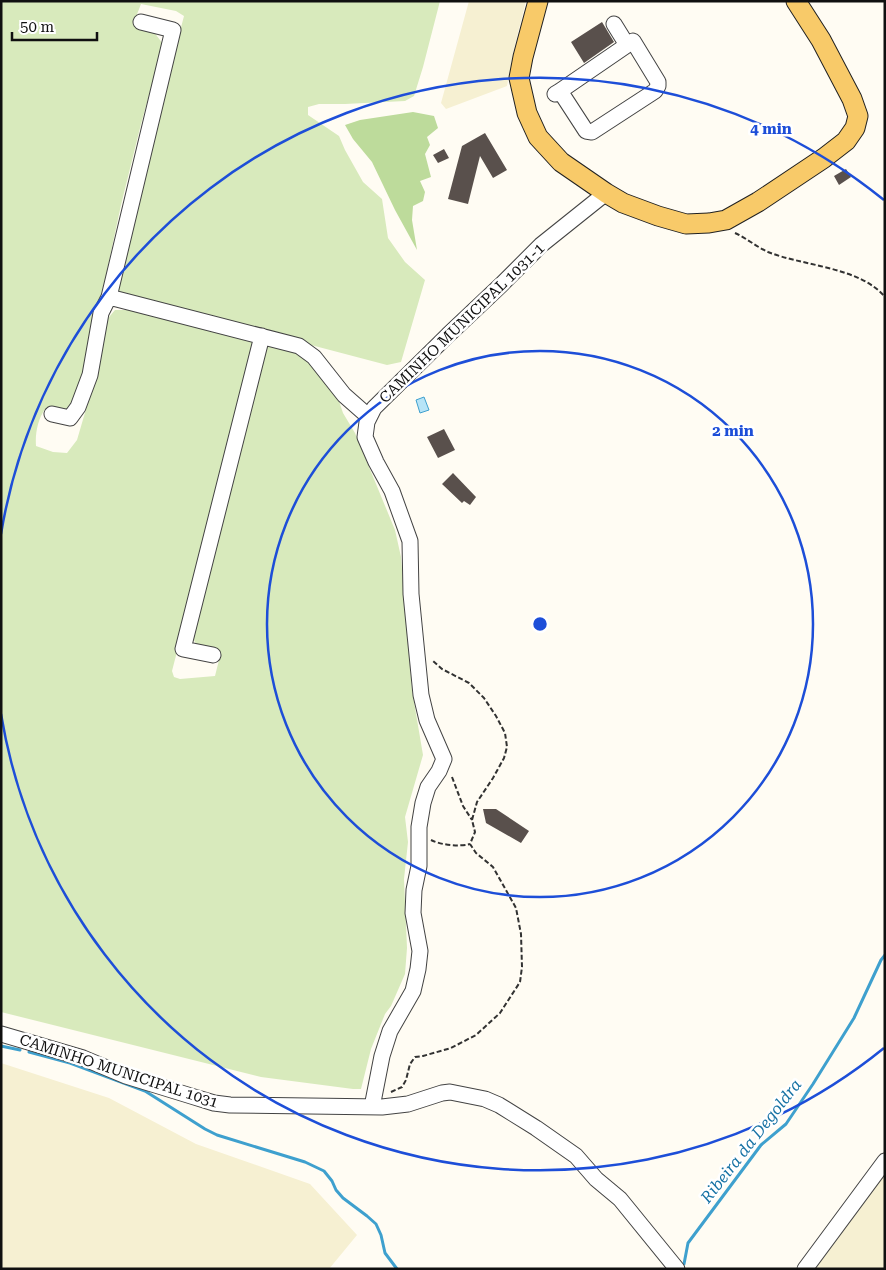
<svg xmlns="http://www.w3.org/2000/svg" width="886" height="1270" font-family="'Roboto Serif',serif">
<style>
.farmland{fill:#f6f0d2}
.green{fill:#d8eabc}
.forest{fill:#bddb9b}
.water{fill:#b7e4f7;stroke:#3ea0ce}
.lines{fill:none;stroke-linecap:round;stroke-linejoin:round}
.stream{stroke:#3ea0ce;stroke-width:3}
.building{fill:#59504c}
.minor-casing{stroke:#434343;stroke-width:17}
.major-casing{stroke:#212121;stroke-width:21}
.path{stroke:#323232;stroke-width:2;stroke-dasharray:5 2.5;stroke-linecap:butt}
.minor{stroke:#fff;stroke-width:15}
.major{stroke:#f8ca69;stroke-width:19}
.ring{fill:none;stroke:#1d4ed8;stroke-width:2.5}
.labels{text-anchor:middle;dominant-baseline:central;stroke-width:5;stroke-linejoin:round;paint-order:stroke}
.street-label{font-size:15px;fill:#101010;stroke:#fff}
.water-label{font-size:16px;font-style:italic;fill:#1772a4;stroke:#fff}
.centre{fill:#1d4ed8;stroke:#fff;stroke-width:2.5}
.ring-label{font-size:15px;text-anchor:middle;font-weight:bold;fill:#1d4ed8;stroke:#fff;stroke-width:5;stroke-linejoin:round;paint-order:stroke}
</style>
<rect width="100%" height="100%" fill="#fffcf3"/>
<path class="farmland" d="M 469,1 L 526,1 L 513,53 L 507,86 L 446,109 L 441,103 Z
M 1,1063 L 109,1098 L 196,1144 L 310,1184 L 357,1235 L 329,1269 L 1,1269 Z
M 885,1168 L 885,1269 L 812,1269 Z"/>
<path class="green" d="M 1,1 L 440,1 L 423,67 L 414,96 L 405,101 L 345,104 L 319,104 L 308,107 L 308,115 L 339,136 L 345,150 L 363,182 L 382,199 L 388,238 L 405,262 L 425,280 L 401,362 L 387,365 L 140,300 L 116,291 L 162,100 L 184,16 L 176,11 L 141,4 L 134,22 L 139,28 L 154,32 L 163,44 L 141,124 L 121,205 L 105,280 L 94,318 L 80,386 L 71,407 L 63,411 L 45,409 C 38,419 35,433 36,446 L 53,452 L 67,453 L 77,440 L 89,399 L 104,323 L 115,310 L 131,310 L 257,341 L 172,671 L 174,677 L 180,679 L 215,676 L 219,660 L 217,651 L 196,644 L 191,634 L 267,345 L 297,350 L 311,361 L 337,395 L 343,413 L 355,433 L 395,530 L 401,557 L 412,690 L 423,755 L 405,817 L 408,842 L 404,879 L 407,948 L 405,974 L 391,1006 L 385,1014 L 371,1049 L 361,1089 L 353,1089 L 261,1077 L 1,1012 Z"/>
<path class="forest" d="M 413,112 L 434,116 L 438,128 L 427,137 L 430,145 L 425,154 L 431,177 L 420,181 L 425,192 L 423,201 L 413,206 L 412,220 L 417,250 L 395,210 L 372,162 L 353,139 L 345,125 L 360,120 Z"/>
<path class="water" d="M 424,397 L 429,410 L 420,413 L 416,400 Z"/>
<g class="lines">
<path class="stream" d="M 1,1046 L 20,1050
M 29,1052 L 70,1063 L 145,1091 L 205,1129 L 217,1135 L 305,1162 L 324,1171 L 332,1181 L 336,1190 L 343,1198 L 367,1216 L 376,1224 L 381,1235 L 385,1253 L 397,1269
M 684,1264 L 688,1243 L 761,1145 L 786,1124 L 813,1084 L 854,1018 L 881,960 L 885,955"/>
</g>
<path class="building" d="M 602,22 L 614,42 L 584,63 L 571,42 Z
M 485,133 L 507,170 L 493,178 L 480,156 L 468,204 L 448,199 L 462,146 Z
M 444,149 L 449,158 L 438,163 L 433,155 Z
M 846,169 L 851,177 L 839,185 L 834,176 Z
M 444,429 L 455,450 L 438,458 L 427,437 Z
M 453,473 L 476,497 L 470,505 L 464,501 L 462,503 L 442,484 Z
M 483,809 L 496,809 L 529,831 L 521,843 L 486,823 Z"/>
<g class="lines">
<g class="minor-casing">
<path id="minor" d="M 141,22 L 173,30 L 109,297 L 299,346 L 314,357 L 344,395 L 369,417
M 614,24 L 627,45
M 555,94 L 560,91 L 633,41 L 658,82 L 658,86 L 655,91 L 592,132 L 586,131 L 560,91
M 52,414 L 70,418 L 78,407 L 90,375 L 101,313 L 109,297
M 213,655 L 183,649 L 262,336
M 1,1034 L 83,1058 L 126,1076 L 191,1096 L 214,1103 L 230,1105 L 382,1107 L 408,1104 L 442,1093 L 450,1092 L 485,1099 L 499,1105 L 536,1128 L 576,1156 L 596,1179 L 620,1199 L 677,1269
M 372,1107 L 382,1056 L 390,1031 L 413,991 L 418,969 L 420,951 L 413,913 L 414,890 L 419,866 L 419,827 L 423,803 L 428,787 L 439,771 L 444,759 L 427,720 L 421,695 L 411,594 L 410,541 L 392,491 L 376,462 L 365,437 L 367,422 L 374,408 L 448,335 L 501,285 L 541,245 L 606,193
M 805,1269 L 885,1161"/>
</g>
<g class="major-casing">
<path id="major" d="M 538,1 L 523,57 L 519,78 L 527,113 L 538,137 L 561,162 L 606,193 L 623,203 L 658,216 L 686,224 L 709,223 L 726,220 L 758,202 L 824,158 L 846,141 L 855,128 L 858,116 L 852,99 L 821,40 L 796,1"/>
</g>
<path class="path" d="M 735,233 C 746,238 757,247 768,252 C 803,266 860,267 885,297
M 452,777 L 463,806 L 472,820
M 431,840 C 441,845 459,847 470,844
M 391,1092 L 402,1087 L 406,1080 L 410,1064 L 415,1057 L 423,1056 L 451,1048 L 476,1035 L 500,1013 L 520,982 L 522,967 L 521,934 L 516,908 L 493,867 L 476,853 L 470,844 L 475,832 L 472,820 L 477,802 L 493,778 L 504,758 L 507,747 L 505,733 L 496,716 L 484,698 L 469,683 L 442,669 L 432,660"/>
<use href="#minor" class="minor"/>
<use href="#major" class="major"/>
</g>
<g class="ring">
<circle cx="540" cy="624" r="273"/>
<path d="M884 1048A546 546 0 0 1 1 714M1 534A546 546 0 0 1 884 200"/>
</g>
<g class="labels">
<g class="street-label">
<text transform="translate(462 323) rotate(-44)">CAMINHO MUNICIPAL 1031-1</text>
<text transform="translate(119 1071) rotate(18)">CAMINHO MUNICIPAL 1031</text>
</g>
<g class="water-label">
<text transform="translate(751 1141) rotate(-52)">Ribeira da Degoldra</text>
</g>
</g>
<circle cx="540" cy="624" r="8" class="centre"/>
<g class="ring-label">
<text x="771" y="134">4 min</text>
<text x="733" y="436">2 min</text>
</g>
<rect width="886" height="1270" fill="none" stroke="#101010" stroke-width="5"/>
<path d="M12 32v8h85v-8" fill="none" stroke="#101010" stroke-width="2.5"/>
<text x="20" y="32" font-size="15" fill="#101010" stroke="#ffffff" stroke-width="4" paint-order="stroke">50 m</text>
</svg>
